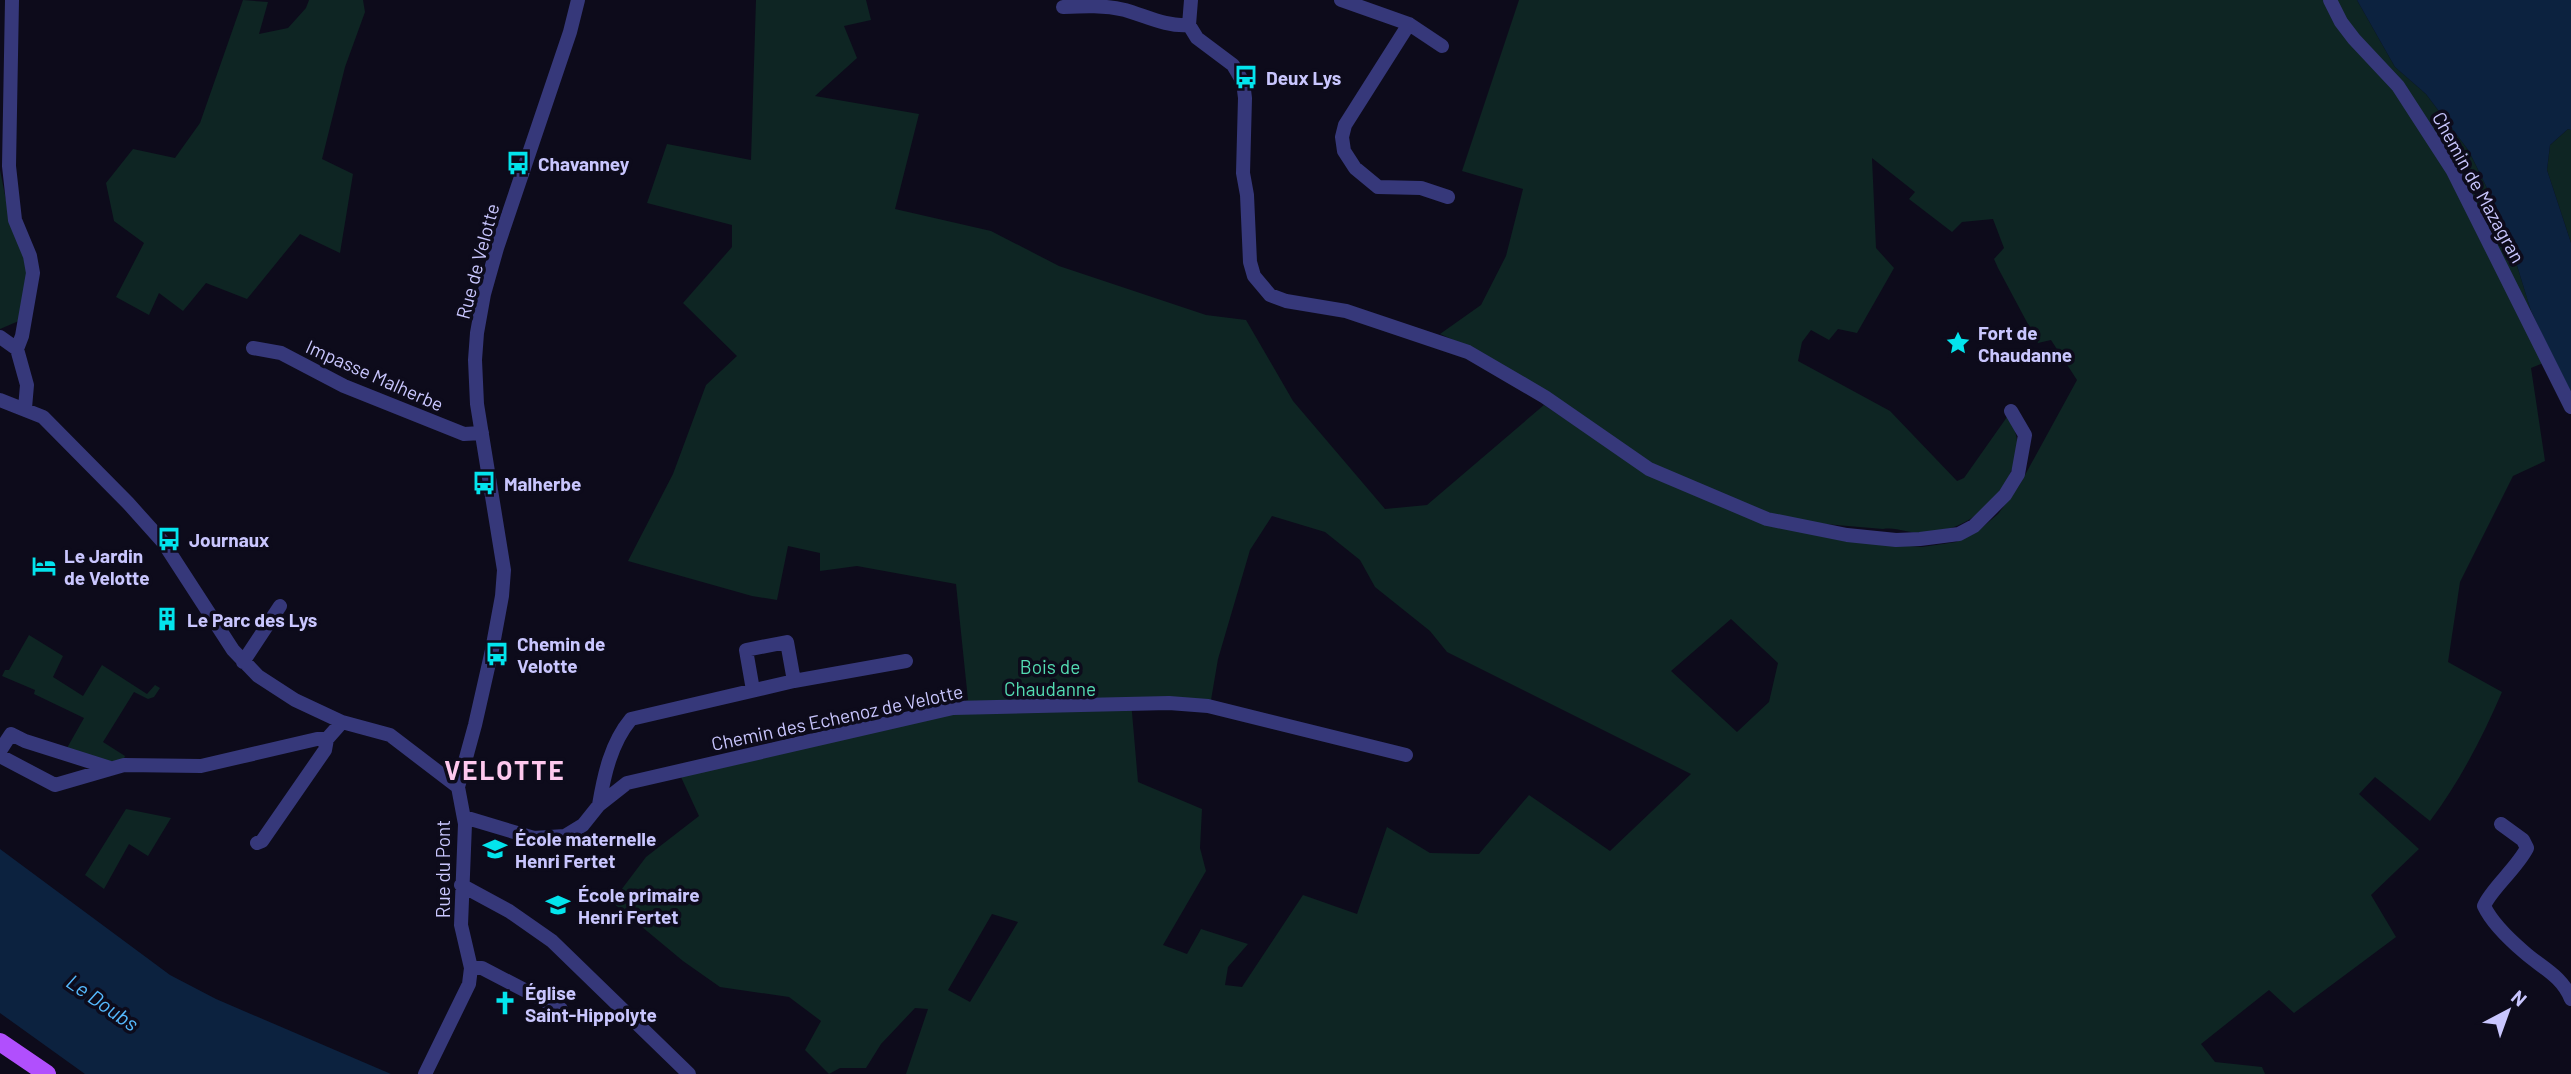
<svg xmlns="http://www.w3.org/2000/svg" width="2571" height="1074" font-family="Barlow,sans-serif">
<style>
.green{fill:#0e2523;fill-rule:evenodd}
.water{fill:#0c223f}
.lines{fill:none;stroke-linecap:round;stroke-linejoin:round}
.minor{stroke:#36387a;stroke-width:14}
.major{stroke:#b14ffd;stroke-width:18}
.labels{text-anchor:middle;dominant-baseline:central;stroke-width:7;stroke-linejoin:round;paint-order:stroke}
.poi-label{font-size:19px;font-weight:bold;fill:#c9c6fe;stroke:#0d0b1b;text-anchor:start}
.street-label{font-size:19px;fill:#c9c6fe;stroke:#0d0b1b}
.park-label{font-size:19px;fill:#54dcb2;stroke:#0d0b1b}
.water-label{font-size:21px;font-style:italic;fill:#55b9fd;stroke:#0d0b1b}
.district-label{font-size:26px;font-weight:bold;letter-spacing:2px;fill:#fec8ee;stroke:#0d0b1b}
</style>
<rect width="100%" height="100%" fill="#0d0b1b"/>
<path class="green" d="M 243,0 L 268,2 L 259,34 L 288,28 L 306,8 L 309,0 L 363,0 L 365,12 L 345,67 L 322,159 L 353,174 L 340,253 L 300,234 L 247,299 L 206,283 L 183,311 L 159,293 L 149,315 L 116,297 L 144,243 L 114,221 L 106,183 L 133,149 L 175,158 L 200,123 Z
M 756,0 L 866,0 L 871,20 L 844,26 L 857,58 L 815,96 L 919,114 L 895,209 L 991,231 L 1059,266 L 1206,315 L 1246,320 L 1293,401 L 1385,509 L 1427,505 L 1544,405 L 1651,476 L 1768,525 L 1845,541 L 1922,547 L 1956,542 L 1978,531 L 1998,514 L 2019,486 L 2077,380 L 2051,340 L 2038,343 L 1998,268 L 1994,259 L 2004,248 L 1993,219 L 1962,222 L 1952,232 L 1909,199 L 1915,192 L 1872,158 L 1876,248 L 1894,268 L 1857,333 L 1838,329 L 1829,340 L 1811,330 L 1802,342 L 1798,361 L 1890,411 L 1957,481 L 1964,478 L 2007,417 C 2012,425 2017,432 2017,442 C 2019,478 1982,521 1947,529 C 1939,531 1929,532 1920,533 C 1907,533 1897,527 1883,529 L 1767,519 L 1649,469 L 1552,397 L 1476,350 L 1440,334 L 1481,305 L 1506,256 L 1523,189 L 1462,171 L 1519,0 L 2357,0 L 2395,67 L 2426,94 L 2469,151 L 2504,223 L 2531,311 L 2553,359 L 2531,368 L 2545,461 L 2513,476 L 2460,582 L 2448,662 L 2502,692 C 2482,738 2460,781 2430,821 L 2375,777 L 2359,794 L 2419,849 L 2371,895 L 2396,937 L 2294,1013 L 2269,990 L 2201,1044 L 2215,1062 L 2262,1067 L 2265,1074 L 906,1074 L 928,1009 L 915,1008 L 881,1044 L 866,1068 L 840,1068 L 829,1074 L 805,1050 L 821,1021 L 789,997 L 720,987 L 683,961 L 612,902 L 646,857 L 699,816 L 681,777 L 828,740 L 869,733 L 968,700 L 956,584 L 857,566 L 820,571 L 820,553 L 788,546 L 777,600 L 752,596 L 628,561 L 673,474 L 706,385 L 737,356 L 683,303 L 732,247 L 732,225 L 647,203 L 667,144 L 751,160 ZM 1272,516 L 1325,532 L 1360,560 L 1375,587 L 1430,631 L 1447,652 L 1691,774 L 1610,851 L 1529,795 L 1479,854 L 1430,853 L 1387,827 L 1357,914 L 1303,895 L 1242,987 L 1225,985 L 1228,967 L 1248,944 L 1201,929 L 1187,954 L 1163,945 L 1206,871 L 1200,848 L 1202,809 L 1138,782 L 1131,701 L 1211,700 L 1218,659 L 1250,550 ZM 1731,619 L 1778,663 L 1769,702 L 1737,732 L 1671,671 ZM 992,914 L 1018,922 L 970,1002 L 948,990 Z
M 2568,129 L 2571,130 L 2571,243 L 2547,170 L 2550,145 Z
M 0,170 L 11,225 L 24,255 L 28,272 L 21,320 L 0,329 Z
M 29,635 L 63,656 L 53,677 L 83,696 L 102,665 L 147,694 L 155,685 L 160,688 L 154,697 L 148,699 L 134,692 L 103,742 L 125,756 L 123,761 L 107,761 L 67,748 L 84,718 L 34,694 L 35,690 L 2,676 L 5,670 L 9,670 Z
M 126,809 L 171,818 L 148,856 L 129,844 L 104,889 L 85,875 Z"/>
<path class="water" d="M 2357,0 L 2571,0 L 2571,130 L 2568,129 L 2550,145 L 2547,170 L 2571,243 L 2571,396 L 2531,311 L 2504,223 L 2469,151 L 2426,94 L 2395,67 Z
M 0,849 L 170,975 L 216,999 L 391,1074 L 85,1074 L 0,1013 Z"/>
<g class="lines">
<path class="minor" d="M 12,0 L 9,166 L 15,220 L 30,256 L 33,273 L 22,336 L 17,349
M 1191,0 L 1189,25 L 1197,38 L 1233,65 L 1243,82 L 1245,98 L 1243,173 L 1247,195 L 1250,262 L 1254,276 L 1270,295 L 1286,301 L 1346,311 L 1468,352 L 1545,397 L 1649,469 L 1767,519 L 1847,535 L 1896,540 L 1920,539 L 1959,534 L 1974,526 L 2005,495 L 2018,474 L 2025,435 L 2011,411
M 1341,0 L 1409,24 L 1442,46
M 2330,0 L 2341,22 L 2354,39 L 2398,86 L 2453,171 L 2571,407
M 1063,7 C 1084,6 1104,5 1125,10 C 1146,16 1167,27 1189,25
M 1409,24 L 1345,125 L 1342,137 L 1344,151 L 1355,168 L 1378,187 L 1421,188 L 1448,197
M 0,337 L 17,349 L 27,385 L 25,408
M 253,348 L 281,353 L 344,386 L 464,434 L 482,433
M 0,400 L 43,417 L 128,503 L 163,542 L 233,650 L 258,676 L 295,700 L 342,722 L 390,735 L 458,787
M 243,662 L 280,606
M 753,690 L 746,650 L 787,642 L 794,681
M 0,751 L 11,734 L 25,741 L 110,768
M 0,756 L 55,785 L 124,765 L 201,766 L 317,739 L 327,739 L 342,722
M 599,805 C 604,775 611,743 631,719 L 794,681 L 906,661
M 464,817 L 534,838 L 565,836 L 583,825 L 599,805 L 627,783 L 953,708 L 1169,703 L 1208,706 L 1406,755
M 2501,824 L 2523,840 L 2527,848 C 2517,868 2490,890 2484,906 C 2492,923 2510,940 2524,952 C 2542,968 2562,976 2571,999
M 257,843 L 262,841 L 325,750 L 327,739
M 461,885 L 509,911 L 552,941 L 689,1074
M 471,968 L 482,968 L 561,1009
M 425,1074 L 469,984 L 471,968 L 461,925 L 465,824 L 458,787 L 475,725 L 492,650 L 502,596 L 504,570 L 477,404 L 475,360 L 477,333 L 484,294 L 497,248 L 570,32 L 578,0"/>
<path class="major" d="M 0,1042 L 47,1074"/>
</g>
<defs>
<g id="bus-bare" transform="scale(1.89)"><path d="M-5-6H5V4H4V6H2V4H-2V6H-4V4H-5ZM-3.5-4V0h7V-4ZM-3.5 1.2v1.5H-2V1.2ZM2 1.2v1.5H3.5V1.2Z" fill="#03e4ed" stroke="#0d0b1b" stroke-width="2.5" paint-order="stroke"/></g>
<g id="sight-bare" transform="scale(1.89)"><path d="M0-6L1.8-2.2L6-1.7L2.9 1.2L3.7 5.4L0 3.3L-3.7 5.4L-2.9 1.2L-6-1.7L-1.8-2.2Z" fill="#03e4ed" stroke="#0d0b1b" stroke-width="2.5" paint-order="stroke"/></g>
<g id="hotel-bare" transform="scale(1.89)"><path d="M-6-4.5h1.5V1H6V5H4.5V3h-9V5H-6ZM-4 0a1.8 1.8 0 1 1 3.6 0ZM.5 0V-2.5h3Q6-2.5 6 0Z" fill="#03e4ed" stroke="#0d0b1b" stroke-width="2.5" paint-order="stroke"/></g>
<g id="building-bare" transform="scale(1.89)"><path d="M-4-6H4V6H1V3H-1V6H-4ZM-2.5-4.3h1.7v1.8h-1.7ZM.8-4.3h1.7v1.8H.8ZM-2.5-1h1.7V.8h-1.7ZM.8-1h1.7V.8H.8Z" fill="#03e4ed" stroke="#0d0b1b" stroke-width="2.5" paint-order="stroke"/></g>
<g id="school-bare" transform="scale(1.89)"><path d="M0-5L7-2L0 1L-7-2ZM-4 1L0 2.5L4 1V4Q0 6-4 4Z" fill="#03e4ed" stroke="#0d0b1b" stroke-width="2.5" paint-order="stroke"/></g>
<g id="church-bare" transform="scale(1.89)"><path d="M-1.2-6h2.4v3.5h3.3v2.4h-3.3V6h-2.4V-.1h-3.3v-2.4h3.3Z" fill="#03e4ed" stroke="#0d0b1b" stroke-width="2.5" paint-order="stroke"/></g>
</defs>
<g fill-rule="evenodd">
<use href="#bus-bare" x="1246" y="77"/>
<use href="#bus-bare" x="518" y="163"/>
<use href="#sight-bare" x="1958" y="343"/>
<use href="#bus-bare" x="484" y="483"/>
<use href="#bus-bare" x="169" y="539"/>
<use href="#hotel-bare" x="44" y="566"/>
<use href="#building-bare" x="167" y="619"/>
<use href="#bus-bare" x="497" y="654"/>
<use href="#school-bare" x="495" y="849"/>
<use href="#school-bare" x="558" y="905"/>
<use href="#church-bare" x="505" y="1003"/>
</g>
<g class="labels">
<g class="poi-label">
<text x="1266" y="77">Deux Lys</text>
<text x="538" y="163">Chavanney</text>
<text x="1978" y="332">Fort de<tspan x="1978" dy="22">Chaudanne</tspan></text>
<text x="504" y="483">Malherbe</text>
<text x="189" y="539">Journaux</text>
<text x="64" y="555">Le Jardin<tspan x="64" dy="22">de Velotte</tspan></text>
<text x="187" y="619">Le Parc des Lys</text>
<text x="517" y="643">Chemin de<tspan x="517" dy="22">Velotte</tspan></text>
<text x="515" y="838">École maternelle<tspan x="515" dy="22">Henri Fertet</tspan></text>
<text x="578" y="894">École primaire<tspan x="578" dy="22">Henri Fertet</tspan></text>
<text x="525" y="992">Église<tspan x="525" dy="22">Saint-Hippolyte</tspan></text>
</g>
<g class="street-label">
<text transform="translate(2479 187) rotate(61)">Chemin de Mazagran</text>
<text transform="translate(477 261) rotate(-75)">Rue de Velotte</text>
<text transform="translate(375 375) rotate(24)">Impasse Malherbe</text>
<text transform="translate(837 717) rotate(-12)">Chemin des Echenoz de Velotte</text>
<text transform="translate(442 869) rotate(-90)">Rue du Pont</text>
</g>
<g class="park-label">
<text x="1050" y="666">Bois de<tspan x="1050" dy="22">Chaudanne</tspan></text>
</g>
<g class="water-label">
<text transform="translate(103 1002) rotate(35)">Le Doubs</text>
</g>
<g class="district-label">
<text x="505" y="769">VELOTTE</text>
</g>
</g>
<g transform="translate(2508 1011) rotate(41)" stroke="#0d0b1b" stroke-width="5" paint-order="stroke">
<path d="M0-5L12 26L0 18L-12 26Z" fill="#c9c6fe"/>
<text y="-10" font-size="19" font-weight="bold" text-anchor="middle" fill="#c9c6fe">N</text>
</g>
</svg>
